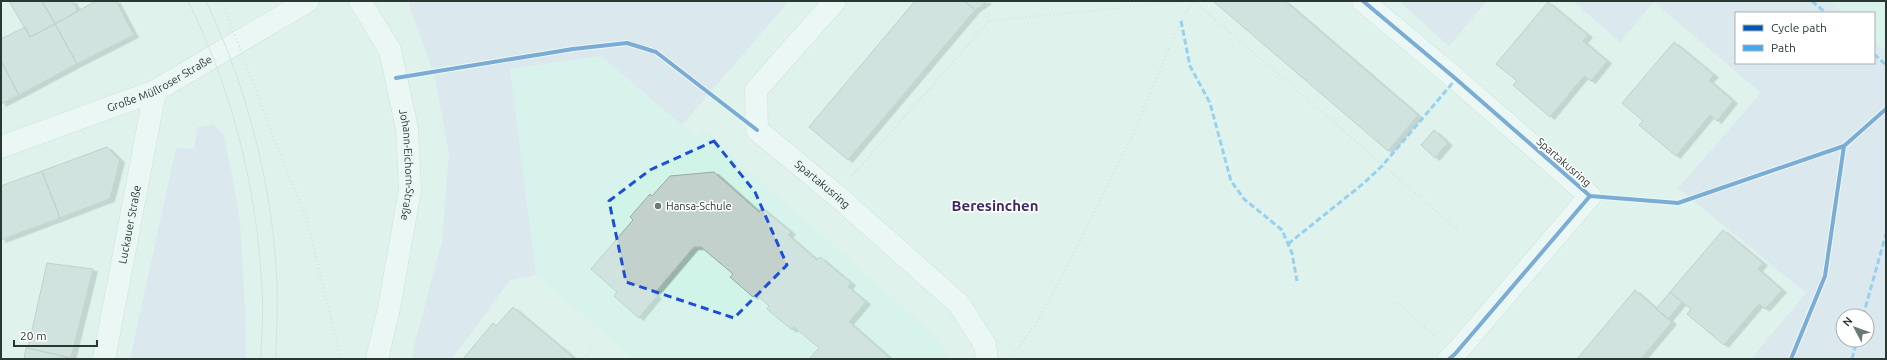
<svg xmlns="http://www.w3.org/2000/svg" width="1887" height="360" font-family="Ubuntu,sans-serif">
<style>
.built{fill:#d1f4e9}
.green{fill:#d8dbef;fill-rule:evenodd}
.building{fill:#c2d1cc;stroke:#9aa9a4;filter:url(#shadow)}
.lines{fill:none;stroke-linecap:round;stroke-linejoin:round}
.minor-casing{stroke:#bfcfca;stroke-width:23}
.path{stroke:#d1d7d5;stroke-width:2.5;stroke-dasharray:1 3;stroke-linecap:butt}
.minor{stroke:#fafdfc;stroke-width:22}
.tram{stroke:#cbd0ce;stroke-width:1}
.path-bridge{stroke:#d1d7d5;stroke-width:2.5;stroke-dasharray:1 3;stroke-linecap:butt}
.quiet{stroke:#3fa9f5;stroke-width:3;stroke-dasharray:6 3;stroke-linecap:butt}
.cycleway-casing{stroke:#fff;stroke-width:6}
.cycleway{stroke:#0057b8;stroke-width:4}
.marked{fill:none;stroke:#1d4ed8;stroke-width:3;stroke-dasharray:8 5;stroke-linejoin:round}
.poi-dot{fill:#697974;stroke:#fff;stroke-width:1.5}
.labels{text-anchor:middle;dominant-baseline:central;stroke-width:3;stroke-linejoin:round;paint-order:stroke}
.street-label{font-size:11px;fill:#293833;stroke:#fff}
.poi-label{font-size:11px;fill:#293833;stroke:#fff;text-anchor:start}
.district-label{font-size:15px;font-weight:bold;fill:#3e2863;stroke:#fff}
</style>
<defs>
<filter id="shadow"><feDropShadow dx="4.5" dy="2.5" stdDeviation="0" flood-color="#0004"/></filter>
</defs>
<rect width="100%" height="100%" fill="#dff3ec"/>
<path class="built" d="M 1830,1 L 1886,1 L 1886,51 L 1874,40 L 1874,13 L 1843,13 Z
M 601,56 L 696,136 L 702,129 L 935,335 L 951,359 L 633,359 L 536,275 L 510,69 Z"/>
<path class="green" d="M 411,1 L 789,1 L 682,125 L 601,56 L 510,69 L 536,275 L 510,280 L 452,359 L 412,359 L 413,350 L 442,241 L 449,154 L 435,77 L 409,5 Z
M 1399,1 L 1487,1 L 1449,46 Z
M 1573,1 L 1830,1 L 1843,13 L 1736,13 L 1736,63 L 1874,63 L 1874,40 L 1886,51 L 1886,359 L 1751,359 L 1806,293 L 1678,188 L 1761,93 L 1654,2 L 1620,42 ZM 1843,316 L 1867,316 L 1867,340 L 1843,340 Z
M 213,124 L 223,134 L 231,169 L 240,223 L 245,306 L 246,359 L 130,359 L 176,148 L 194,149 L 198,127 Z"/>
<path class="building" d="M 9,1 L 42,1 L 55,24 L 30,37 Z
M 42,1 L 72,1 L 78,11 L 55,24 Z
M 96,1 L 116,1 L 134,35 L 77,64 L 55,24 Z
M 915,1 L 964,1 L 975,10 L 848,160 L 809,127 Z
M 964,1 L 986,1 L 986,2 L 975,10 Z
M 1213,1 L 1285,1 L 1418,115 L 1388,151 Z
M 1548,2 L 1588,35 L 1583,41 L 1607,61 L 1591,81 L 1584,76 L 1550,117 L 1513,85 L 1517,81 L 1496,64 Z
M 55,24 L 77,64 L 19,95 L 1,61 L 1,39 L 25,27 L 30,37 Z
M 1674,42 L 1714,75 L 1709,80 L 1733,101 L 1717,121 L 1710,115 L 1676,156 L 1639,125 L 1643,121 L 1622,103 Z
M 1,61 L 19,95 L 1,104 Z
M 1434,130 L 1448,143 L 1435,158 L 1421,145 Z
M 107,147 L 120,160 L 110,199 L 60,218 L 42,171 Z
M 42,171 L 60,218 L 1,240 L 1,186 Z
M 714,172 L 759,212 L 762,208 L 791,232 L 788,235 L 817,260 L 820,257 L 851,283 L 848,287 L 866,302 L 849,322 L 891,359 L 809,359 L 819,348 L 794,327 L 792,330 L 767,309 L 769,306 L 756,294 L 753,297 L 730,277 L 733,274 L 701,247 L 694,247 L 654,294 L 657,296 L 639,318 L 614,296 L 617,292 L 591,269 L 633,220 L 630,217 L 650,194 L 652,196 L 670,176 Z
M 1723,230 L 1763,263 L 1758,269 L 1782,290 L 1765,309 L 1759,304 L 1724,345 L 1687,314 L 1691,309 L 1670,292 Z
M 47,263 L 93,269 L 71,358 L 28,348 Z
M 1635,290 L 1672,322 L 1641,359 L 1577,359 Z
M 1670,292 L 1682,302 L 1668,319 L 1656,309 Z
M 513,307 L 573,357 L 572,359 L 463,359 L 493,323 L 496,326 Z
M 26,348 L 28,348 L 71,358 L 24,359 Z"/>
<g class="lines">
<g class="minor-casing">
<g id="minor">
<path id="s1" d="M 360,1 L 390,50 L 407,129 L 410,190 L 389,308 L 377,359"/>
<path id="s2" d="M 835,1 L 756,90 L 757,130 L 836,195 L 959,304 L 985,345 L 987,359"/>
<path d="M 1363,1 L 1456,79 L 1590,196 L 1455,354 L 1449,359"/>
<path id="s3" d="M 1,147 L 155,91 L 308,1"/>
<path id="s4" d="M 104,359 L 155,91"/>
</g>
</g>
<path class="path" d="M 1194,1 L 1459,231
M 980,6 L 989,21
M 273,136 L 307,220 L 341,359
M 852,176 L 989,21 L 1188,1
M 1397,303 L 1436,337
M 1013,355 L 1038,321 L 1076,249 L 1131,138 L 1181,21 L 1193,1
M 583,359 L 592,349"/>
<use href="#minor" class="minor"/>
<path class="tram" d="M 188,1 C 233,91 257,189 262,289 C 264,312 261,336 261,359
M 206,1 C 247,88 273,186 277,283 C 278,308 276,334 276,359"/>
<path class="path-bridge" d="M 222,1 L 273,136"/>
<path class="quiet" d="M 1812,1 L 1826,13
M 1181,21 L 1190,66 L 1210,103 L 1231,181 L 1244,199 L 1282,230 L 1292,253 L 1297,281
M 1874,54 L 1886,65
M 1288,244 L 1364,183 L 1382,166 L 1456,79
M 1863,316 L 1886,234
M 1852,359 L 1857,340"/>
<g class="cycleway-casing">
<path id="cycleway" d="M 1363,1 L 1456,79 L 1590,196 L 1455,354 L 1449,359
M 396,78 L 573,49 L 627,43 L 656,52 L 757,130
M 1590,196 L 1678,203 L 1844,146 L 1886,109
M 1791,359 L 1825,276 L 1844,146"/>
</g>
<use href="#cycleway" class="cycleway"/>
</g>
<path d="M0 0H1887V360H0ZM 714,141 L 755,192 L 787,265 L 734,318 L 626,282 L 609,201 L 650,170 Z" fill="#dff3ec" fill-opacity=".55" fill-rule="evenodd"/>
<path class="marked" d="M 714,141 L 755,192 L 787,265 L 734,318 L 626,282 L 609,201 L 650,170 Z"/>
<circle class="poi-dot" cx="658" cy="206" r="4"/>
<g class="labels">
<g class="street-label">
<text stroke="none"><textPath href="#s3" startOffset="171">Große Müllroser Straße</textPath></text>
<text transform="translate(1564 162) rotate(41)">Spartakusring</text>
<text stroke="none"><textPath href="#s1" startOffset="174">Johann-Eichorn-Straße</textPath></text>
<text stroke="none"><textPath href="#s2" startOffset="244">Spartakusring</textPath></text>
<text stroke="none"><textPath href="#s4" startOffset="137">Luckauer Straße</textPath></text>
</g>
<g class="poi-label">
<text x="666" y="206">Hansa-Schule</text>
</g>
<g class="district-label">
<text x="995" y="205">Beresinchen</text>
</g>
</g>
<rect width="1887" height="360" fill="none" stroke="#293833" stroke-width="4"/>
<rect x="1735" y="12" width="140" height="52" fill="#ffffff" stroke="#a9afad"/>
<rect x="1743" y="25" width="20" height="6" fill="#0057b8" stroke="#a9afad"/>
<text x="1771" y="32" font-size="12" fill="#293833">Cycle path</text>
<rect x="1743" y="45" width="20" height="6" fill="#3fa9f5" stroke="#a9afad"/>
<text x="1771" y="52" font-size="12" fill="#293833">Path</text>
<g transform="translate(1855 328) rotate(311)"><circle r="19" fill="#ffffff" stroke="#a9afad"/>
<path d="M0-3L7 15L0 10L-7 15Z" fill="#697974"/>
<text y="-6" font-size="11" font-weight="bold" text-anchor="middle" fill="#293833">N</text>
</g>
<path d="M14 340v6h83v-6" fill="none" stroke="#293833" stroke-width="2"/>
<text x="20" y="340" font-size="12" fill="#293833" stroke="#ffffff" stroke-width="3" paint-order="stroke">20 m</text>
</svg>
